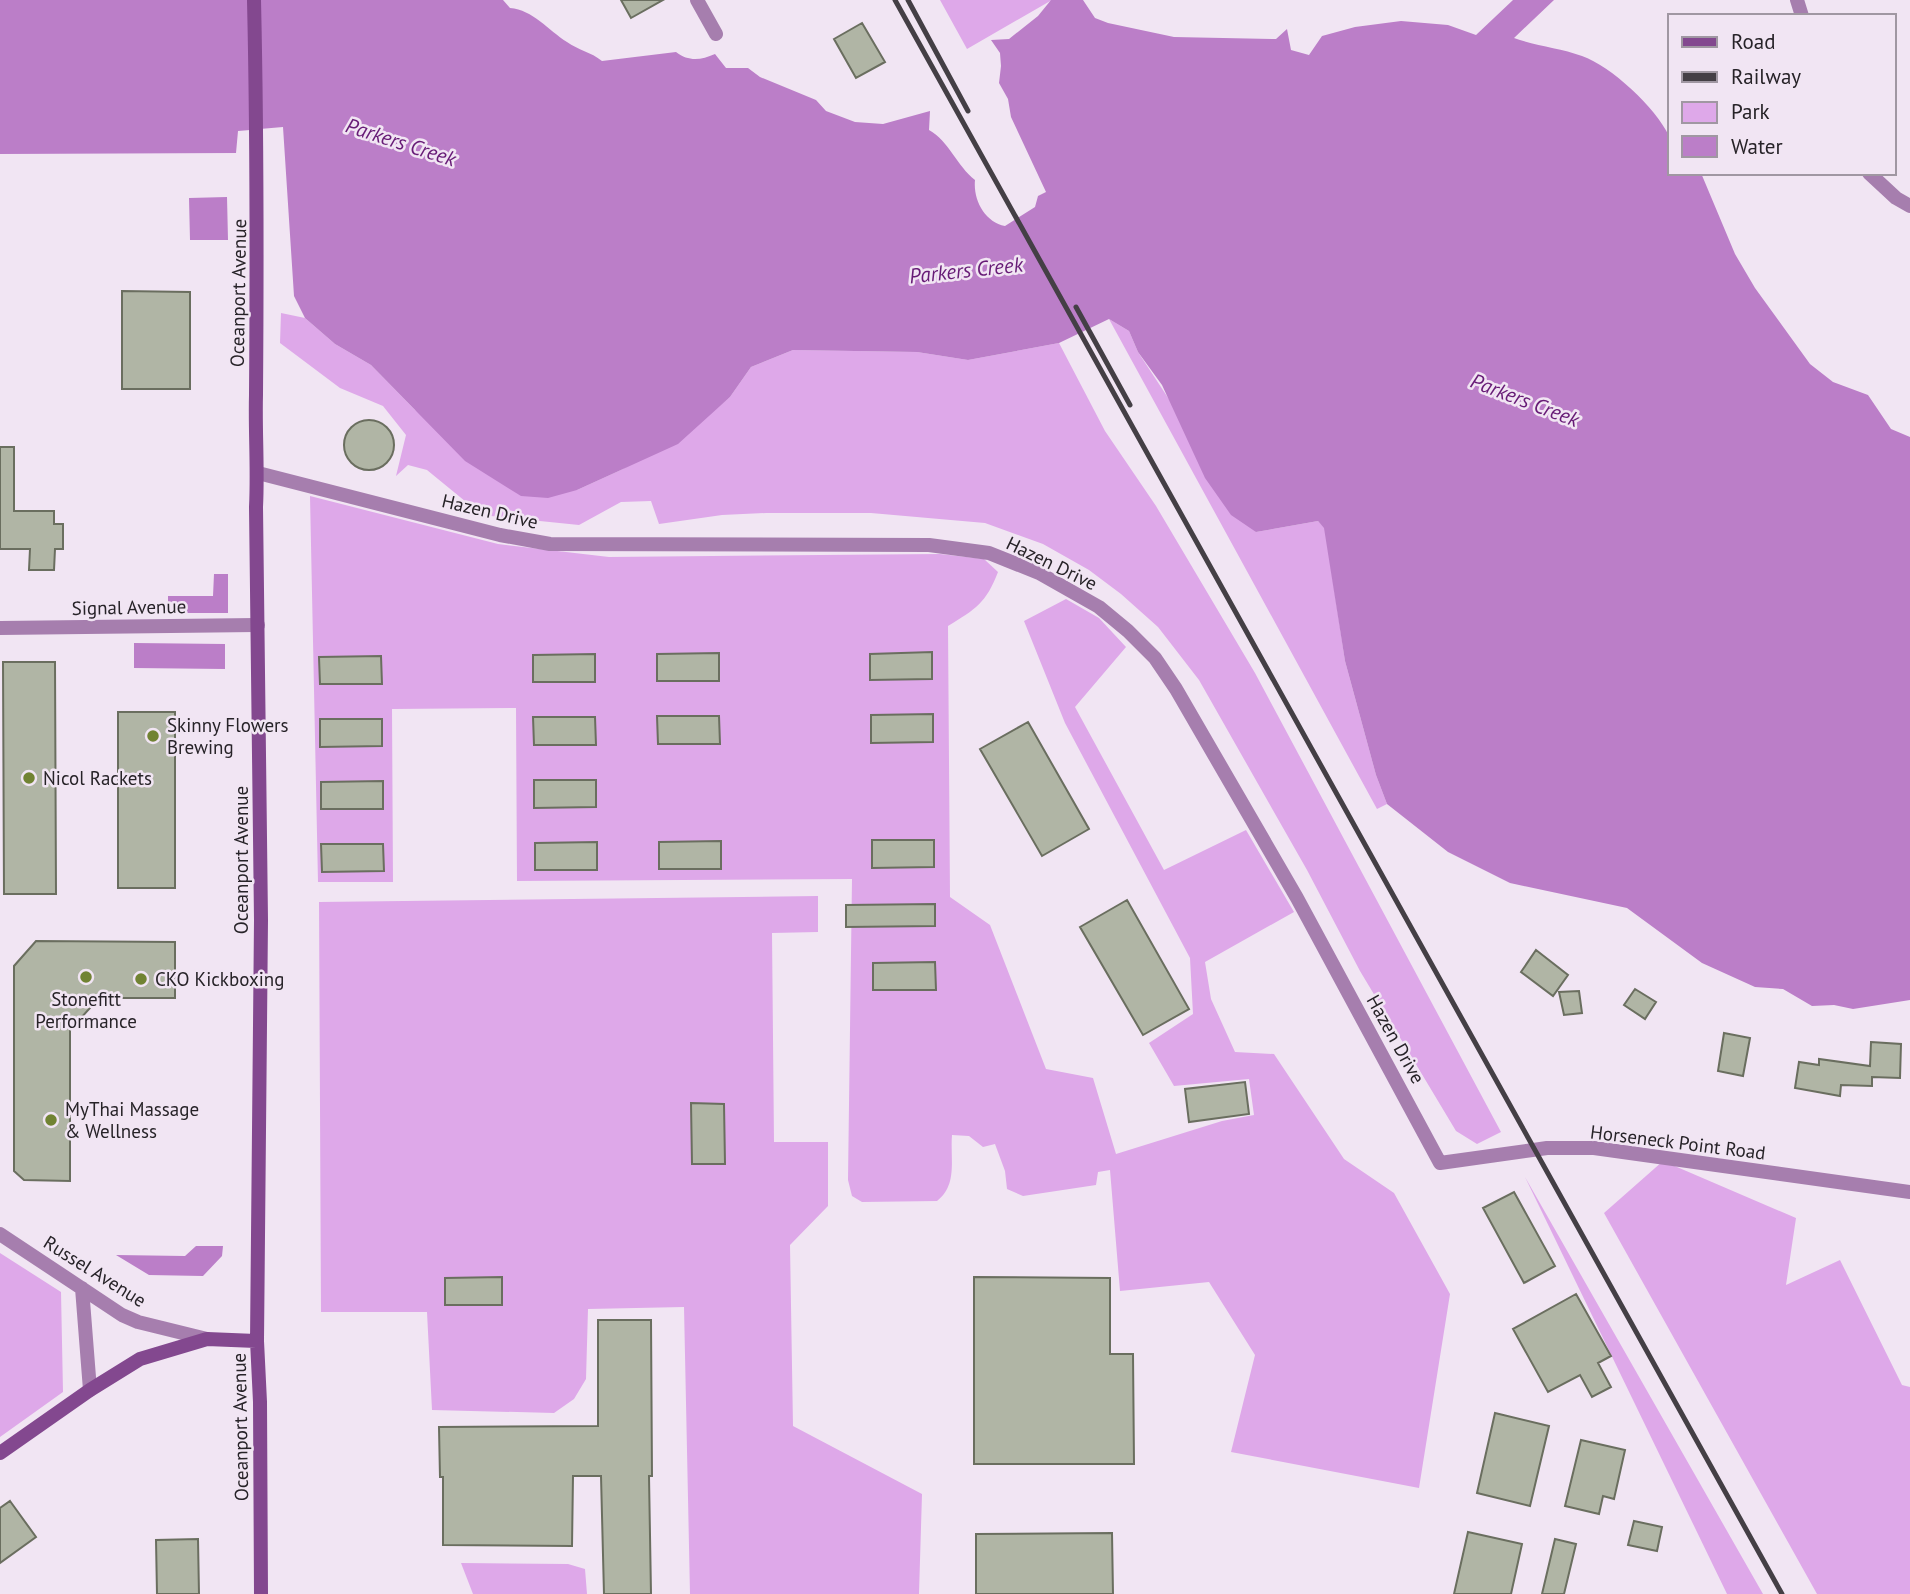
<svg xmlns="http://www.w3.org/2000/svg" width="1910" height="1594" font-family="'PT Sans',sans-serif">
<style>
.green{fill:#dea8e9}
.water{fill:#bb7ec8}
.building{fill:#b0b5a5;stroke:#6a6e5f;stroke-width:2}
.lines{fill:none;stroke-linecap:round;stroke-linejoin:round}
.street{stroke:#a67eae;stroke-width:14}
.secondary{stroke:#83488f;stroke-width:14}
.rail{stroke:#443f45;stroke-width:5}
.poi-dot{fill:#718333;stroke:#f1e5f3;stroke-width:2.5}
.labels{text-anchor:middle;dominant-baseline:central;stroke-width:5;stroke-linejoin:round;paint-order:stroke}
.street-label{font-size:19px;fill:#272328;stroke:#f1e5f3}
.poi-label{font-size:19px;fill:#272328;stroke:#f1e5f3;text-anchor:start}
.water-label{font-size:21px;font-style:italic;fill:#671b76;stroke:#f1e5f3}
</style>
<rect width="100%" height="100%" fill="#f1e5f3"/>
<path class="green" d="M 940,0 L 1052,0 L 967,49 Z
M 281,313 L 305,318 L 335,344 L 371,365 L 415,410 L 577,490 L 623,469 L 716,409 L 730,397 L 751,367 L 793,350 L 917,352 L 968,360 L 1059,343 L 1105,431 L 1156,506 L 1255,673 L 1501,1132 L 1477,1144 L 1456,1131 L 1360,971 L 1307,870 L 1199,680 L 1158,627 L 1121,594 L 1089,570 L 1043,544 L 985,523 L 871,513 L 766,513 L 722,515 L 659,524 L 651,501 L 621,502 L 579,525 L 482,515 L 427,470 L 408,465 L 396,476 L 406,435 L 383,406 L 340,388 L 280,343 Z
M 1109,319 L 1129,331 L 1138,352 L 1256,532 L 1318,521 L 1325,528 L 1345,661 L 1376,775 L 1387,804 L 1377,809 Z
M 310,496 L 498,544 L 609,557 L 940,554 L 984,559 L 998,572 C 986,603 976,609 948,626 L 950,897 L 990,925 L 1046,1069 L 1093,1078 L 1116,1154 L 1222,1121 L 1254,1115 L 1249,1079 L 1174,1086 L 1149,1043 L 1193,1014 L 1190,958 L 1065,723 L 1024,621 L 1066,599 L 1099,618 L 1126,647 L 1075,707 L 1164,870 L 1246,830 L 1294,912 L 1205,962 L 1211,999 L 1235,1052 L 1274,1054 L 1344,1159 L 1394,1193 L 1450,1294 L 1419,1488 L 1231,1452 L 1255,1355 L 1209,1282 L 1120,1291 L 1110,1170 L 1098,1172 L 1096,1185 L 1023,1196 L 1007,1189 L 1005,1171 L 995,1144 L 983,1147 L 969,1136 L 952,1135 C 950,1159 958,1185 937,1201 L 862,1202 L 852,1196 L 848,1180 L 852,879 L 517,881 L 516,708 L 392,709 L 393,882 L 318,882 Z
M 818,896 L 818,932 L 772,933 L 774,1142 L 828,1142 L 828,1206 L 790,1245 L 793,1426 L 922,1494 L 919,1594 L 690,1594 L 684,1307 L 588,1309 L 586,1379 L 574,1399 L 554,1413 L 432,1410 L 427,1312 L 321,1312 L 319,902 Z
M 1663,1161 L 1796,1218 L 1786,1285 L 1840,1260 L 1902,1385 L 1910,1387 L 1910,1594 L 1817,1594 L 1604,1213 Z
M 1525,1177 L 1763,1594 L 1727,1594 Z
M 0,1253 L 61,1292 L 63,1392 L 0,1437 Z
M 461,1563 L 568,1564 L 585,1569 L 587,1594 L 473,1594 Z"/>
<path class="water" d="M 0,0 L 503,0 L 510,8 C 533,10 548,30 567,42 C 578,50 591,52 602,61 L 676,52 C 689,62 701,60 715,54 L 726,68 L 748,68 L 760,77 L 816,100 L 826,111 L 855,122 L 883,124 L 930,111 L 929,130 C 949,141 957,166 975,180 C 973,200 985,222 1005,226 L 1035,207 L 1038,196 L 1046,192 L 1011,117 L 1008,99 L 999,83 L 1001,66 L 1000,53 L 991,40 L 1009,39 L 1038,16 L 1051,0 L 1083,0 L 1095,18 L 1108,23 L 1174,37 L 1276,39 L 1287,29 L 1291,50 L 1309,55 L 1322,36 L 1355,27 L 1401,21 L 1448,25 L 1476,35 L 1513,0 L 1554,0 L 1514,38 C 1536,46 1560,48 1582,56 C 1611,66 1656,108 1669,136 C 1673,146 1670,162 1670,173 L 1701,173 L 1735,254 L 1755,288 L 1810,364 L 1833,382 L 1868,395 L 1891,429 L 1910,437 L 1910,1000 L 1853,1009 L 1834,1005 L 1812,1006 L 1783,989 L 1755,987 L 1702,963 L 1627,908 L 1510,883 L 1448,852 L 1387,804 L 1376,775 L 1345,661 L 1324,528 L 1318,521 L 1256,532 L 1231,515 L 1205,478 L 1162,385 L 1138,352 L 1129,331 L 1109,319 L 1059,343 L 968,360 L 917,352 L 793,350 L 751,367 L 730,397 L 678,444 L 577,490 L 548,498 L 521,496 L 465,461 L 371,365 L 335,344 L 305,318 L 294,296 L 283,127 L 238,131 L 236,153 L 0,154 Z
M 227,197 L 228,240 L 190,240 L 189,198 Z
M 214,574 L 228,574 L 228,613 L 168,613 L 168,596 L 213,596 Z
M 134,643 L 225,644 L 225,669 L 134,668 Z
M 196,1246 L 223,1246 L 222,1256 L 203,1276 L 149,1275 L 116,1255 L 185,1256 Z"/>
<path class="building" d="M 621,0 L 663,0 L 631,18 Z
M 862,23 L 885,62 L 856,78 L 834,39 Z
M 122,291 L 190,292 L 190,389 L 122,389 Z
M344 445a25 25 0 1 1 50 0a25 25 0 1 1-50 0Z
M 0,447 L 14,447 L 14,511 L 54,511 L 54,524 L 63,524 L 63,549 L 55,549 L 54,570 L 29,570 L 30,549 L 0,549 Z
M 932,652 L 932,679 L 870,680 L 870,654 Z
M 719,653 L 719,681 L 657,681 L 657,654 Z
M 595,654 L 595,682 L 533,682 L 533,655 Z
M 381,656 L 382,684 L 320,684 L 319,657 Z
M 3,662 L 55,662 L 56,894 L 4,894 Z
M 118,712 L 175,712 L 175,888 L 118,888 Z
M 933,714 L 933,742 L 871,743 L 871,715 Z
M 657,716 L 719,716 L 720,744 L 658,744 Z
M 533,717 L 595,717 L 596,745 L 534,745 Z
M 320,719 L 382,719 L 382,746 L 320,747 Z
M 1028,722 L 1089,829 L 1042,856 L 980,749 Z
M 534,780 L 596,780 L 596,807 L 534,808 Z
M 383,781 L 383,809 L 321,809 L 321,782 Z
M 872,840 L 934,840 L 934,867 L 872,868 Z
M 721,841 L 721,869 L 659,869 L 659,842 Z
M 597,842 L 597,870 L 535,870 L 535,843 Z
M 321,844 L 383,844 L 384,871 L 322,872 Z
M 1127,900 L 1189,1009 L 1143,1035 L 1080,927 Z
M 935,904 L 935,926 L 846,927 L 846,905 Z
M 36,941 L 175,942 L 175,998 L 99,998 L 70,1030 L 70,1181 L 24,1180 L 14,1171 L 14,966 Z
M 1536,950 L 1568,975 L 1553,996 L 1521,972 Z
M 935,962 L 936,990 L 873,990 L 873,963 Z
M 1635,989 L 1656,1002 L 1645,1019 L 1624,1005 Z
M 1579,991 L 1582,1013 L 1564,1015 L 1559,992 Z
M 1724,1033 L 1750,1038 L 1743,1076 L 1718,1071 Z
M 1871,1042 L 1901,1044 L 1900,1078 L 1872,1077 L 1872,1086 L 1841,1085 L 1840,1096 L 1795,1088 L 1799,1062 L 1819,1065 L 1819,1059 L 1870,1066 Z
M 1245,1082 L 1249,1114 L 1189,1122 L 1185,1089 Z
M 691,1103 L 724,1104 L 725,1164 L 692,1164 Z
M 1514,1192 L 1555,1266 L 1524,1283 L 1483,1208 Z
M 502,1277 L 502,1305 L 445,1305 L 445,1278 Z
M 974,1277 L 1110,1278 L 1110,1354 L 1133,1354 L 1134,1464 L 974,1464 Z
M 1576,1294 L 1611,1356 L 1598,1363 L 1611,1387 L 1592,1397 L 1580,1375 L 1548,1392 L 1513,1329 Z
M 598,1320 L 651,1320 L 652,1476 L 649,1476 L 651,1594 L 604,1594 L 601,1476 L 573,1476 L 572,1546 L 443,1545 L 443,1477 L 440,1477 L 439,1427 L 598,1426 Z
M 1495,1413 L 1549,1426 L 1530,1506 L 1477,1493 Z
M 1581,1440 L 1625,1450 L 1614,1499 L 1603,1496 L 1599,1514 L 1565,1506 Z
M 10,1501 L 36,1537 L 0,1563 L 0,1508 Z
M 1634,1521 L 1662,1527 L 1657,1551 L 1628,1545 Z
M 1468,1532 L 1522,1544 L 1511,1594 L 1454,1594 Z
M 1112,1533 L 1113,1594 L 976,1594 L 976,1534 Z
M 198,1539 L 199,1594 L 157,1594 L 156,1540 Z
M 1555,1539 L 1576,1544 L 1564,1594 L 1542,1594 Z"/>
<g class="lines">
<path class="street" d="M 697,0 L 716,34
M 1797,0 L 1802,16
M 1869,173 L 1896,198 L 1910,206
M 258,473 L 500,535 L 550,544 L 929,545 L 989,553 L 1039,573 L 1099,607 L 1128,631 L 1155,658 L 1176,689 L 1297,898 L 1440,1163 L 1547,1148 L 1594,1148 L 1910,1192
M 0,628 L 258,625
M 0,1234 L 122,1315 L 138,1322 L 207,1339
M 82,1288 L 90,1390"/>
<path class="secondary" d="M 254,0 C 257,132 257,263 256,395 C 255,432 258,469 256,507 L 261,920 L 257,1341 L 260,1402 L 261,1594
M 0,1453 L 90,1390 L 140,1359 L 207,1339 L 257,1341"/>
<path class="rail" d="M 895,0 C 1189,532 1488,1062 1782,1594
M 908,0 L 968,111
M 1076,307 L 1130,405"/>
</g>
<g class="poi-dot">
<circle cx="153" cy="736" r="7"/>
<circle cx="29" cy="778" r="7"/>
<circle cx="86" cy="977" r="7"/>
<circle cx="141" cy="979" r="7"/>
<circle cx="51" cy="1120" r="7"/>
</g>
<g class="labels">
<g class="street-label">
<text transform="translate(238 293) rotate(-89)">Oceanport Avenue</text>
<text transform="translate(490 511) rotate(13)">Hazen Drive</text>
<text transform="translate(1052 563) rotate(26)">Hazen Drive</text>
<text transform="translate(129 607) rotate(-1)">Signal Avenue</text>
<text transform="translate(241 860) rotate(-90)">Oceanport Avenue</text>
<text transform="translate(1396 1039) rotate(61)">Hazen Drive</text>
<text transform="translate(1678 1142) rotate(7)">Horseneck Point Road</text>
<text transform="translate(95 1271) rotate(32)">Russel Avenue</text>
<text transform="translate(240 1427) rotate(-91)">Oceanport Avenue</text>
</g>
<g class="poi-label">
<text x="167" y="725">Skinny Flowers<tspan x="167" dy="22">Brewing</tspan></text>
<text x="43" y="778">Nicol Rackets</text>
<text x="155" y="979">CKO Kickboxing</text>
<text x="86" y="999" text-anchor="middle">Stonefitt<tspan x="86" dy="22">Performance</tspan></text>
<text x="65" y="1109">MyThai Massage<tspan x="65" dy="22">&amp; Wellness</tspan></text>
</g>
<g class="water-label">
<text transform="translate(401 142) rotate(18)">Parkers Creek</text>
<text transform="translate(966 270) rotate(-6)">Parkers Creek</text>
<text transform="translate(1525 400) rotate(21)">Parkers Creek</text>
</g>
</g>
<rect x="1668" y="14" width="228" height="161" fill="#f1e5f3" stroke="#a097a2" stroke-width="2"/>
<rect x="1682" y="37" width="35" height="10" fill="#83488f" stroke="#a097a2" stroke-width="2"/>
<text x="1731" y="49" font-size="21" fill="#272328">Road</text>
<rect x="1682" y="72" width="35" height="10" fill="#443f45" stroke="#a097a2" stroke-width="2"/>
<text x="1731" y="84" font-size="21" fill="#272328">Railway</text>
<rect x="1682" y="102" width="35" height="21" fill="#dea8e9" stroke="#a097a2" stroke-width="2"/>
<text x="1731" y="119" font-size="21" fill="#272328">Park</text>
<rect x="1682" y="136" width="35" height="21" fill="#bb7ec8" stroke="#a097a2" stroke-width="2"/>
<text x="1731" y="154" font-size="21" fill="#272328">Water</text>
</svg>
